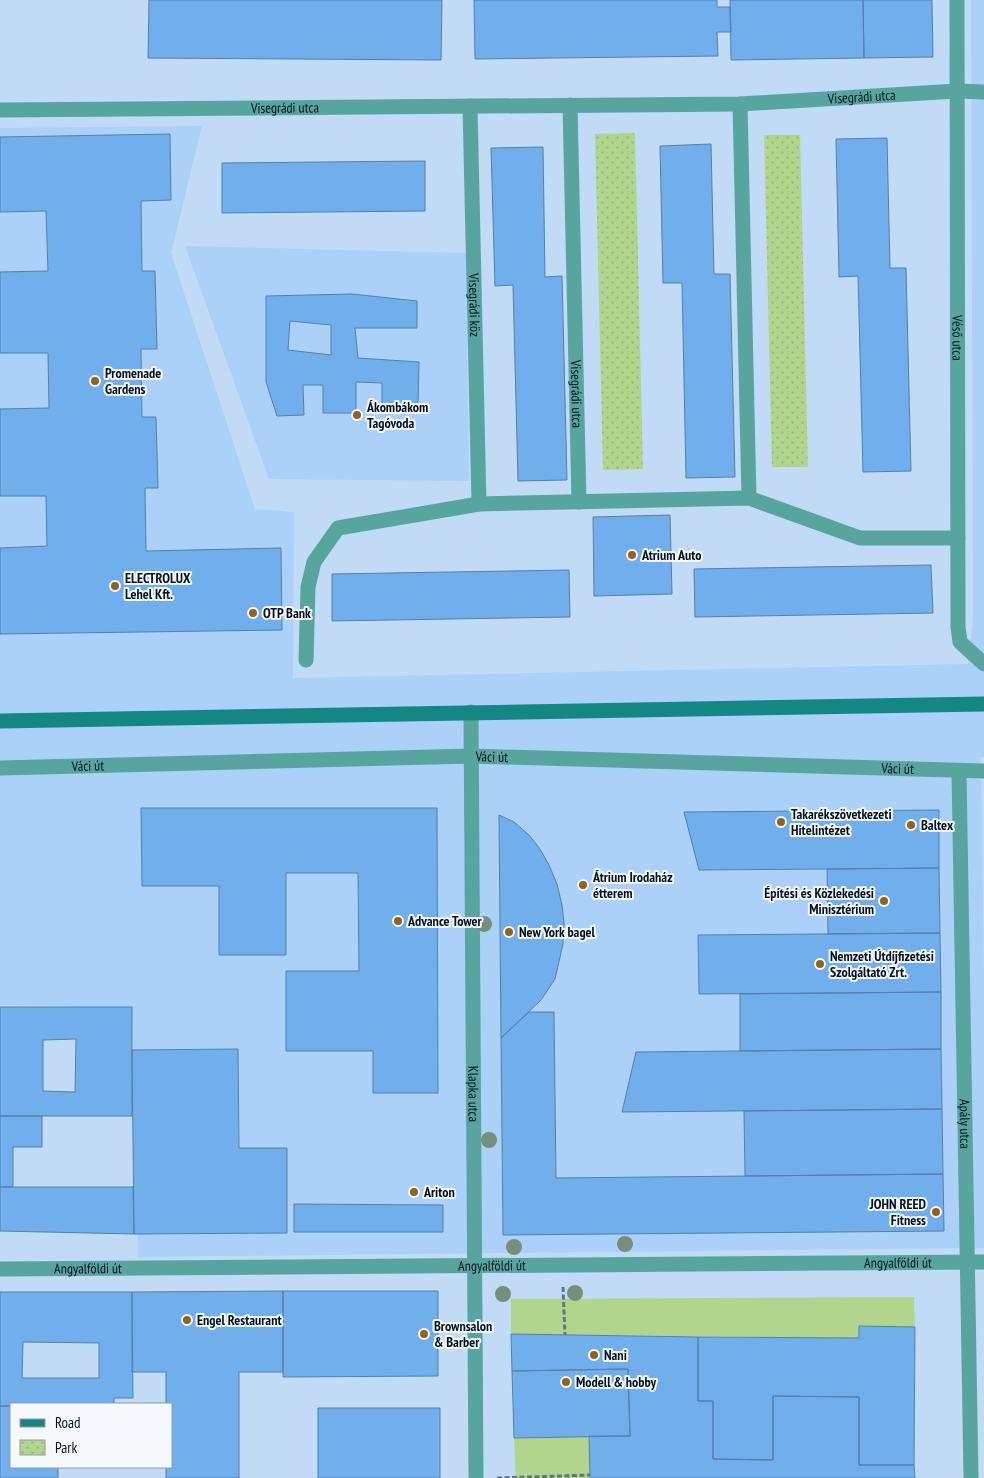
<svg xmlns="http://www.w3.org/2000/svg" width="984" height="1478" font-family="'PT Sans Narrow',sans-serif">
<style>
.built{fill:#abd1f9}
.grass{fill:#b1d58c}
.park{fill:url(#park-dots)}
.building{fill:#70aeec;stroke:#577fa8;fill-rule:evenodd}
.lines{fill:none;stroke-linecap:round;stroke-linejoin:round}
.path{stroke:#62768b;stroke-width:3;stroke-dasharray:5 2.5;stroke-linecap:butt}
.lane{stroke:#58a5a0;stroke-width:15}
.street{stroke:#58a5a0;stroke-width:15}
.secondary{stroke:#158782;stroke-width:15}
.tree{fill:#768f7d}
.poi-dot{fill:#966218;stroke:#f5f9fe;stroke-width:2}
.labels{text-anchor:middle;dominant-baseline:central;stroke-width:4;stroke-linejoin:round;paint-order:stroke}
.street-label{font-size:14px;fill:#031120;stroke:#f5f9fe}
.poi-label{font-size:14px;font-weight:bold;fill:#031120;stroke:#f5f9fe;text-anchor:start}
</style>
<defs>
<pattern id="park-dots" width="8" height="8" patternUnits="userSpaceOnUse" patternTransform="scale(1.25)"><rect width="8" height="8" fill="#b1d58c"/><path d="M2 2h.1M6 6h.1" fill="none" stroke="#97b678" stroke-width="1.8" stroke-linecap="round"/></pattern>
</defs>
<rect width="100%" height="100%" fill="#c1dbf6"/>
<path class="built" d="M 971,0 L 984,0 L 984,757 L 981,757 L 984,982 L 984,1248 L 138,1257 L 132,1008 L 0,1005 L 0,128 L 202,126 L 171,253 L 255,509 L 294,512 L 293,678 L 968,664 L 973,618 Z
M 185,246 L 466,253 L 469,481 L 269,479 Z"/>
<path class="grass" d="M 914,1297 L 915,1327 L 859,1326 L 859,1338 L 511,1334 L 511,1299 Z
M 589,1436 L 590,1478 L 516,1478 L 514,1438 Z"/>
<path class="park" d="M 635,133 L 643,469 L 603,470 L 595,134 Z
M 764,135 L 800,135 L 808,467 L 772,467 Z"/>
<path class="building" d="M 149,0 L 442,0 L 441,60 L 148,58 Z
M 474,0 L 717,0 L 717,7 L 730,7 L 731,32 L 717,32 L 718,56 L 475,59 Z
M 730,0 L 863,0 L 864,58 L 731,60 Z
M 863,0 L 932,0 L 933,57 L 864,58 Z
M 170,134 L 171,200 L 141,201 L 142,271 L 155,271 L 157,349 L 141,349 L 142,417 L 156,417 L 158,488 L 145,488 L 146,551 L 281,548 L 282,630 L 0,634 L 0,548 L 47,546 L 46,496 L 0,496 L 0,409 L 49,408 L 48,353 L 0,353 L 0,272 L 48,271 L 46,211 L 0,212 L 0,137 Z
M 887,138 L 890,268 L 906,268 L 911,471 L 863,472 L 858,276 L 839,277 L 836,139 Z
M 711,144 L 714,274 L 730,274 L 735,477 L 686,478 L 682,283 L 663,283 L 660,146 Z
M 543,147 L 545,277 L 562,276 L 567,480 L 518,481 L 513,285 L 495,286 L 491,148 Z
M 425,161 L 425,211 L 222,213 L 222,163 Z
M 352,294 L 417,301 L 417,328 L 355,328 L 358,358 L 419,362 L 418,408 L 382,412 L 382,383 L 356,382 L 356,413 L 323,413 L 323,385 L 303,385 L 304,415 L 277,416 L 266,382 L 266,296 ZM 290,321 L 331,325 L 331,355 L 288,350 Z
M 670,515 L 672,594 L 594,596 L 593,517 Z
M 931,565 L 933,613 L 695,617 L 694,569 Z
M 569,570 L 570,617 L 332,621 L 332,574 Z
M 141,808 L 437,808 L 438,1093 L 373,1093 L 373,1051 L 286,1051 L 286,971 L 359,971 L 358,873 L 286,873 L 286,955 L 219,955 L 219,886 L 142,886 Z
M 939,810 L 939,868 L 827,869 L 699,870 L 684,812 Z
M 499,815 L 514,822 L 529,835 L 540,849 L 549,865 L 557,884 L 562,905 L 564,923 L 563,944 L 555,979 L 541,1000 L 501,1038 Z
M 939,868 L 940,933 L 828,934 L 827,869 Z
M 940,933 L 941,992 L 699,994 L 698,935 Z
M 941,992 L 941,1049 L 740,1051 L 740,994 Z
M 0,1007 L 132,1007 L 132,1116 L 0,1116 ZM 76,1039 L 75,1092 L 43,1091 L 43,1040 Z
M 529,1012 L 554,1012 L 556,1178 L 943,1174 L 944,1231 L 503,1235 L 501,1038 Z
M 238,1049 L 239,1148 L 287,1148 L 287,1233 L 134,1234 L 132,1050 Z
M 941,1049 L 942,1109 L 622,1112 L 636,1052 Z
M 942,1109 L 943,1174 L 745,1176 L 744,1111 Z
M 0,1116 L 42,1116 L 42,1147 L 13,1147 L 13,1187 L 0,1187 Z
M 0,1187 L 133,1187 L 134,1234 L 0,1231 Z
M 294,1204 L 443,1205 L 443,1232 L 294,1232 Z
M 283,1291 L 438,1291 L 438,1376 L 283,1377 Z
M 283,1291 L 283,1372 L 239,1372 L 239,1478 L 166,1478 L 166,1467 L 171,1467 L 171,1404 L 166,1404 L 166,1372 L 132,1372 L 132,1292 Z
M 0,1292 L 132,1292 L 133,1398 L 114,1398 L 114,1404 L 0,1406 ZM 23,1342 L 99,1343 L 99,1378 L 22,1378 Z
M 859,1326 L 915,1327 L 914,1465 L 859,1465 L 859,1397 L 773,1396 L 773,1460 L 713,1459 L 713,1401 L 698,1401 L 698,1337 L 859,1338 Z
M 511,1334 L 698,1337 L 698,1401 L 713,1401 L 713,1459 L 773,1460 L 773,1396 L 859,1397 L 859,1465 L 914,1465 L 915,1478 L 590,1478 L 589,1436 L 630,1436 L 628,1369 L 512,1371 Z
M 628,1369 L 630,1436 L 514,1438 L 512,1371 Z
M 0,1406 L 11,1406 L 11,1467 L 58,1467 L 58,1478 L 0,1478 Z
M 318,1408 L 440,1408 L 440,1478 L 318,1478 Z"/>
<g class="lines">
<path class="path" d="M 563,1287 L 565,1335
M 497,1478 L 590,1475"/>
<g class="lane">
<path d="M 740,104 L 749,498"/>
<path id="s1" d="M 570,105 L 579,502"/>
<path id="s2" d="M 470,106 L 479,504"/>
<path d="M 306,660 L 308,587 L 314,562 L 338,528 L 479,504 L 749,498 L 860,538 L 958,538"/>
<path id="s3" d="M 0,768 L 471,756 L 984,771"/>
</g>
<g class="street">
<path id="s4" d="M 957,0 L 958,627 L 960,642 L 984,664"/>
<path id="s5" d="M 0,110 L 740,104 L 957,91 L 984,92"/>
<path id="s6" d="M 471,712 L 476,1478"/>
<path id="s7" d="M 959,772 L 971,1478"/>
<path id="s8" d="M 0,1269 L 984,1262"/>
</g>
<path class="secondary" d="M 0,721 L 984,704"/>
</g>
<g class="tree">
<circle cx="484" cy="924" r="8"/>
<circle cx="489" cy="1140" r="8"/>
<circle cx="625" cy="1244" r="8"/>
<circle cx="514" cy="1247" r="8"/>
<circle cx="575" cy="1293" r="8"/>
<circle cx="503" cy="1294" r="8"/>
</g>
<g class="poi-dot">
<circle cx="95" cy="381" r="5"/>
<circle cx="357" cy="415" r="5"/>
<circle cx="632" cy="555" r="5"/>
<circle cx="115" cy="586" r="5"/>
<circle cx="253" cy="613" r="5"/>
<circle cx="781" cy="822" r="5"/>
<circle cx="911" cy="825" r="5"/>
<circle cx="583" cy="885" r="5"/>
<circle cx="884" cy="901" r="5"/>
<circle cx="398" cy="921" r="5"/>
<circle cx="509" cy="932" r="5"/>
<circle cx="820" cy="964" r="5"/>
<circle cx="414" cy="1192" r="5"/>
<circle cx="936" cy="1212" r="5"/>
<circle cx="187" cy="1320" r="5"/>
<circle cx="424" cy="1334" r="5"/>
<circle cx="594" cy="1355" r="5"/>
<circle cx="566" cy="1382" r="5"/>
</g>
<g class="labels">
<g class="street-label">
<text stroke="none"><textPath href="#s5" startOffset="862">Visegrádi utca</textPath></text>
<text stroke="none"><textPath href="#s5" startOffset="285">Visegrádi utca</textPath></text>
<text stroke="none"><textPath href="#s2" startOffset="199">Visegrádi köz</textPath></text>
<text stroke="none"><textPath href="#s4" startOffset="338">Véső utca</textPath></text>
<text stroke="none"><textPath href="#s1" startOffset="289">Visegrádi utca</textPath></text>
<text stroke="none"><textPath href="#s3" startOffset="492">Váci út</textPath></text>
<text stroke="none"><textPath href="#s3" startOffset="88">Váci út</textPath></text>
<text stroke="none"><textPath href="#s3" startOffset="898">Váci út</textPath></text>
<text stroke="none"><textPath href="#s6" startOffset="382">Klapka utca</textPath></text>
<text stroke="none"><textPath href="#s7" startOffset="352">Apály utca</textPath></text>
<text stroke="none"><textPath href="#s8" startOffset="898">Angyalföldi út</textPath></text>
<text stroke="none"><textPath href="#s8" startOffset="492">Angyalföldi út</textPath></text>
<text stroke="none"><textPath href="#s8" startOffset="88">Angyalföldi út</textPath></text>
</g>
<g class="poi-label">
<text x="105" y="373">Promenade<tspan x="105" dy="16">Gardens</tspan></text>
<text x="367" y="407">Ákombákom<tspan x="367" dy="16">Tagóvoda</tspan></text>
<text x="642" y="555">Atrium Auto</text>
<text x="125" y="578">ELECTROLUX<tspan x="125" dy="16">Lehel Kft.</tspan></text>
<text x="263" y="613">OTP Bank</text>
<text x="791" y="814">Takarékszövetkezeti<tspan x="791" dy="16">Hitelintézet</tspan></text>
<text x="921" y="825">Baltex</text>
<text x="593" y="877">Átrium Irodaház<tspan x="593" dy="16">étterem</tspan></text>
<text x="874" y="893" text-anchor="end">Építési és Közlekedési<tspan x="874" dy="16">Minisztérium</tspan></text>
<text x="408" y="921">Advance Tower</text>
<text x="519" y="932">New York bagel</text>
<text x="830" y="956">Nemzeti Útdíjfizetési<tspan x="830" dy="16">Szolgáltató Zrt.</tspan></text>
<text x="424" y="1192">Ariton</text>
<text x="926" y="1204" text-anchor="end">JOHN REED<tspan x="926" dy="16">Fitness</tspan></text>
<text x="197" y="1320">Engel Restaurant</text>
<text x="434" y="1326">Brownsalon<tspan x="434" dy="16">&amp; Barber</tspan></text>
<text x="604" y="1355">Nani</text>
<text x="576" y="1382">Modell &amp; hobby</text>
</g>
</g>
<rect x="10" y="1403" width="162" height="65" fill="#f5f9fe" stroke="#949ca5"/>
<rect x="20" y="1419" width="25" height="8" fill="#158782" stroke="#949ca5"/>
<text x="55" y="1428" font-size="15" fill="#031120">Road</text>
<rect x="20" y="1440" width="25" height="15" fill="url(#park-dots)" stroke="#949ca5"/>
<text x="55" y="1453" font-size="15" fill="#031120">Park</text>
</svg>
